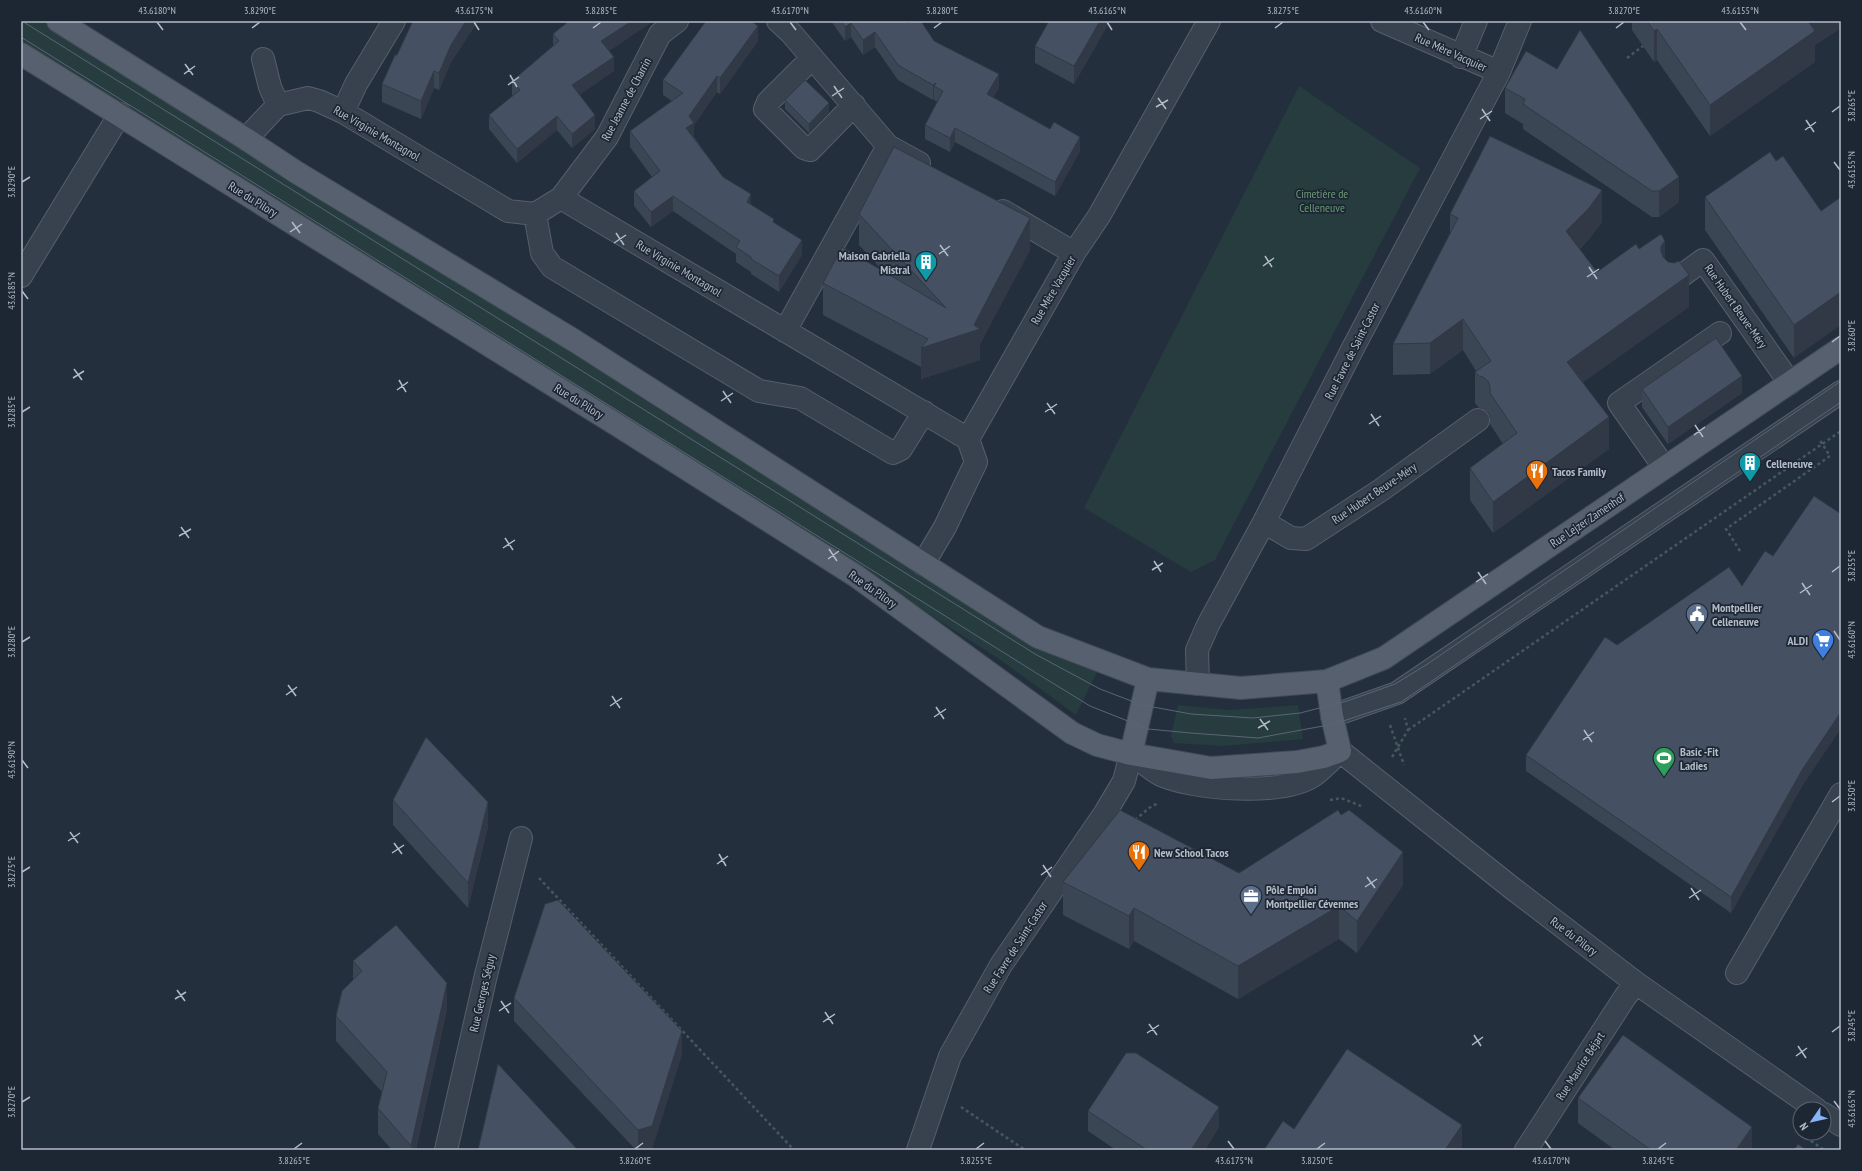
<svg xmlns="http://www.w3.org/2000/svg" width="1862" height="1171" font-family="'PT Sans Narrow',sans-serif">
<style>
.green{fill:#263c3f}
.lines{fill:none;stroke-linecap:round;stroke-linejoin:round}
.minor-casing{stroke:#565f6c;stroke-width:24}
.major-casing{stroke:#414a57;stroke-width:24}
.path{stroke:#44595c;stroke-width:2.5;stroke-dasharray:3 3;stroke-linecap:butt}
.minor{stroke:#38414e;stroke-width:22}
.major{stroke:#56606e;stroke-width:22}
.tram{stroke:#5a6575;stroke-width:1}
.wall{fill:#3b4654}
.shaded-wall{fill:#303945}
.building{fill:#455162;stroke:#303945}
.ticks{fill:none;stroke:#b4bcc9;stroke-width:1.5}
.labels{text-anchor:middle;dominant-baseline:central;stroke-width:3.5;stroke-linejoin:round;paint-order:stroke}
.street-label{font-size:12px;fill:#b4bcc9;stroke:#1d2633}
.park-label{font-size:12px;fill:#6b9a76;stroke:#1d2633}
.poi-label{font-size:12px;font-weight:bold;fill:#b4bcc9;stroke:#1d2633;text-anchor:start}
.neatline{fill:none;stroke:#b4bcc9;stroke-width:1.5}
.ticks-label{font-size:10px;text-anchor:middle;fill:#b4bcc9}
</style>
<rect width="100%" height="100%" fill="#242f3e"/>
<path class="green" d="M 21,21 L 45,21 L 950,591 L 1099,668 L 1076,715 L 1002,661 L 926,612 L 21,43 Z
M 1299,86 L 1420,168 L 1215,560 L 1191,572 L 1084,508 Z
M 1178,705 L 1229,710 L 1298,705 L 1303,739 L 1223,746 L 1174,743 L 1171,736 Z"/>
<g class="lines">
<g class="minor-casing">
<path id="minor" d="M 778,21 L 791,33 L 888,146 L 919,163
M 1382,21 L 1499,72
M 1461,57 L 1476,21
M 812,58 L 768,102 L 765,109 L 804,148 L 810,150 L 854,105
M 263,59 L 270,87 L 278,105
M 343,112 L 356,84 L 394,21
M 246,139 L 278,105 L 308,98 L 319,101 L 343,112 L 508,211 L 535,214 L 561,198 L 968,439
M 561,198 L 607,137 L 660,34 L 677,21
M 1003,211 L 1074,253
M 535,214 L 542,253 L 552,267 L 759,391 L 800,398 L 893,453 L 901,449 L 924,412
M 21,276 L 120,114
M 1673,282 L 1703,260 L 1790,383
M 785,331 L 888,146
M 1664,467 L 1619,403 L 1720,333
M 1264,522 L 1291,538 L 1306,539 L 1381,490 L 1478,420
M 923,564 L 945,527 L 976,462 L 968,439 L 1074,253 L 1099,216 L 1209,21
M 1198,684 L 1197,650 L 1208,625 L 1264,522 L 1353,348 L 1499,72 L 1520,21
M 1332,716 L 1397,693 L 1841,392
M 1737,973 L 1841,794
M 1824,1114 L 1841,1125
M 446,1150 L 486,975 L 521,838
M 918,1150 L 950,1056 L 1001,965 L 1105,813 L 1124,781 L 1131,754 C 1141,760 1151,770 1161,775 C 1195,790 1282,796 1313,776 C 1323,769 1332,759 1340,751 L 1512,888 L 1636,983 L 1816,1109
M 1526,1150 L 1625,997 L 1636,983"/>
</g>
<g class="major-casing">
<path id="major" d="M 58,21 L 246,139 L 296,172 L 575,341 L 1038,637 L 1148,679 L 1241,688 L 1327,681 L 1384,658 L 1841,348
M 21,54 L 622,428 L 856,576 L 1072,733 L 1097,745 L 1131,754 L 1211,768 L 1297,762 L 1324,757 L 1340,751 L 1332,716 L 1327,681
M 1131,754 L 1148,679"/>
</g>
<path class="path" d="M 1627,58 L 1643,46
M 1740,551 L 1726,529 L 1830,456 L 1819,439
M 1390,725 L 1404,765
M 1408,730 L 1841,431
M 1392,757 L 1408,730 L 1405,718
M 1330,800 L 1341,798 L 1361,806
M 1135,820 L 1149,808 L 1158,803
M 539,878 L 794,1150
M 961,1107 L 1025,1150
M 1801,1134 L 1824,1150"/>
<use href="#minor" class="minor"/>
<use href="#major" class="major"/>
<path class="tram" d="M 22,21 L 1035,654 L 1100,689 L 1142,705 L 1191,714 L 1253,718 L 1300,713 L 1347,701 L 1395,684 L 1426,665 L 1841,381
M 21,37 L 1033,671 L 1090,706 L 1148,729 L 1191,733 L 1258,738 L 1334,724 L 1401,702 L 1841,402"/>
</g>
<path class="wall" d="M 413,21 L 478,21 L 451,62 L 439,90 L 434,88 L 421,119 L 382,102 L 382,84 L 397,55 Z
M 653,21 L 609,51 L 614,71 L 579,95 L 595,129 L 572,148 L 557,130 L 517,163 L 489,129 L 489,115 L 513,96 L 512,95 L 512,81 L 553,46 L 553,34 Z
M 831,21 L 906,21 L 908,23 L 934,41 L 999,88 L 993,97 L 1080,151 L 1055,196 L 955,142 L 950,152 L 925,139 L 925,125 L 938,102 L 934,100 L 934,99 L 933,100 L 898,80 L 875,47 L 863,55 L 851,37 L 845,41 Z
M 1110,21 L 1074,84 L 1035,63 L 1035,46 Z
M 1630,21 L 1841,21 L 1841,28 L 1815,45 L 1815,62 L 1710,136 L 1657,60 L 1654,62 L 1632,30 L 1632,23 Z
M 758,41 L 720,94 L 717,92 L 694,125 L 694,137 L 723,177 L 751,205 L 774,223 L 802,255 L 779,292 L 751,274 L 751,272 L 736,262 L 736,254 L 673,211 L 651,227 L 634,206 L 634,191 L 652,177 L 630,147 L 630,131 L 672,101 L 663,95 L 663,80 Z
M 1526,51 L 1679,202 L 1659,217 L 1652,217 L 1523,129 L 1523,124 L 1505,113 L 1505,88 Z
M 785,100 L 829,112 L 809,133 L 785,109 Z
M 1776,161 L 1821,211 L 1794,358 L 1705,230 L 1705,197 Z
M 859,214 L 1030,250 L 980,344 L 980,360 L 921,379 L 921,367 L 823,315 L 823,283 L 883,271 L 859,245 Z
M 1450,214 L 1602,222 L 1589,239 L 1580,249 L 1597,272 L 1639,249 L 1665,259 L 1689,307 L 1583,382 L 1609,449 L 1493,533 L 1470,500 L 1470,468 L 1503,444 L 1490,424 L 1490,416 L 1488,413 L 1483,409 L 1479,408 L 1475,403 L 1475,372 L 1476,371 L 1463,350 L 1430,374 L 1393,375 L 1393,344 L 1450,234 Z
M 1642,389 L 1742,393 L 1668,444 L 1642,407 Z
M 1841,514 L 1841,728 L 1802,786 L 1731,913 L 1526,771 L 1526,755 L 1617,645 L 1742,586 L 1773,556 Z
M 393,800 L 488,827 L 468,908 L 393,825 Z
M 1341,815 L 1403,885 L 1357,953 L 1339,939 L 1238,999 L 1134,941 L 1129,949 L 1063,915 L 1063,882 L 1239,873 Z
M 353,961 L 447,1009 L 416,1150 L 392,1150 L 378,1134 L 378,1108 L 382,1092 L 336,1041 L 336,1016 L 353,980 Z
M 514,998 L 682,1054 L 652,1149 L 648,1150 L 636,1150 L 514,1021 Z
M 1578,1098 L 1752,1150 L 1615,1150 L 1578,1123 Z
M 1088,1111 L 1219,1127 L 1205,1150 L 1116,1150 L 1088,1131 Z"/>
<path class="shaded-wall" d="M 466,21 L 478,21 L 451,62 L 439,90 L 439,73 L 451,45 Z
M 632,21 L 653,21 L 601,56 L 601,41 Z
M 1100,21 L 1110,21 L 1074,84 L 1074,66 Z
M 1807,21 L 1841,21 L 1841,28 L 1815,45 L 1815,62 L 1710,136 L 1710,105 Z
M 851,23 L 851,37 L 845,41 L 845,27 Z
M 758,26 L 758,41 L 720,94 L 720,78 Z
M 1657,29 L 1657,60 L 1654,62 L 1654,31 Z
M 875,32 L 875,47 L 863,55 L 863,40 Z
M 614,57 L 614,71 L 572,100 L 572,85 Z
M 434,71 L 434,88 L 421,119 L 421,101 Z
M 999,74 L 999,88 L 987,108 L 987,94 Z
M 717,76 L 717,92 L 694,125 L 694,138 L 686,128 L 689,116 Z
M 936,83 L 934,86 L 934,99 L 933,100 L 933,85 Z
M 829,103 L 829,112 L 809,133 L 809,124 Z
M 595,115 L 595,129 L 572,148 L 572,134 Z
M 557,116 L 557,130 L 517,163 L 517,149 Z
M 955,128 L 955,142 L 950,152 L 950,138 Z
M 1080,137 L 1080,151 L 1055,196 L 1055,182 Z
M 1679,177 L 1679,202 L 1659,217 L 1659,191 Z
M 1602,190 L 1602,222 L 1589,239 L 1566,262 L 1566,231 Z
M 751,194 L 751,209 L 747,202 Z
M 673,196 L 673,211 L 651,227 L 651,212 Z
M 1030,218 L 1030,250 L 980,344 L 980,360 L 921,379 L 921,348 L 974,325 Z
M 802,240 L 802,255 L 779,292 L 779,276 Z
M 1665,241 L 1665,272 L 1661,251 L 1661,246 Z
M 1689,275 L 1689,307 L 1567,393 L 1567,362 Z
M 1841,292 L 1841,325 L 1794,358 L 1794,325 Z
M 1463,319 L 1463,350 L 1430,374 L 1430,343 Z
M 1742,376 L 1742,393 L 1668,444 L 1668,427 Z
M 1609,417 L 1609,449 L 1493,533 L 1493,502 Z
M 1841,712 L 1841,728 L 1802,786 L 1731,913 L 1731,897 L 1802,770 Z
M 488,802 L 488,827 L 468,908 L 468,883 Z
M 1403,852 L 1403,885 L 1357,953 L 1357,921 Z
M 1339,906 L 1339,939 L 1238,999 L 1238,966 Z
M 1134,908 L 1134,941 L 1129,949 L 1129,916 Z
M 447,983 L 447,1009 L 416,1150 L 411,1150 L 411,1146 Z
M 682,1031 L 682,1054 L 652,1149 L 648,1150 L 638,1150 L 638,1130 Z
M 1219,1107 L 1219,1127 L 1205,1150 L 1191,1150 Z
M 1462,1125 L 1462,1150 L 1445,1150 Z
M 1752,1127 L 1752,1150 L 1736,1150 Z"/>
<path class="building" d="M 413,21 L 466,21 L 451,45 L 439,73 L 434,71 L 421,101 L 382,84 L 395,55 L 397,55 L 411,25 Z
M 569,21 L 632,21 L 601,41 L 614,57 L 572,85 L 595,115 L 572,134 L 557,116 L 517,149 L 489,115 L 520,90 L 512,81 L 559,41 L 553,34 Z
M 706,21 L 751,21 L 758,26 L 720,78 L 717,76 L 689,116 L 694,123 L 686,128 L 723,177 L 751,194 L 747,202 L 774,219 L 773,222 L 802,240 L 779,276 L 751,259 L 751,257 L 736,247 L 740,241 L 673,196 L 651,212 L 634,191 L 660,171 L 630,131 L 683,93 L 663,80 Z
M 841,21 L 906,21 L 908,23 L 911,21 L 921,21 L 934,41 L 999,74 L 987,94 L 1050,129 L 1054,122 L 1080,137 L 1055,182 L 955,128 L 950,138 L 925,125 L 943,91 L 934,86 L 936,83 L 933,85 L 898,65 L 875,32 L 863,40 L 851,23 L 845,27 Z
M 1049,21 L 1100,21 L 1074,66 L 1035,46 Z
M 1647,21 L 1808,21 L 1815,31 L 1710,105 L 1657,29 L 1654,31 Z
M 1580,30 L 1679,177 L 1659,191 L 1652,191 L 1523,104 L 1525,99 L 1505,88 L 1526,51 L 1557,69 Z
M 805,80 L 829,103 L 809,124 L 785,100 Z
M 1490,136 L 1602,190 L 1589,208 L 1566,231 L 1597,272 L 1636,244 L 1639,249 L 1661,234 L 1665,241 L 1661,246 L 1661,251 L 1663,257 L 1668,262 L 1674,263 L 1679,261 L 1689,275 L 1567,362 L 1609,417 L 1493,502 L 1470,468 L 1517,433 L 1490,393 L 1490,387 L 1488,381 L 1483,377 L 1479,376 L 1475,372 L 1491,361 L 1463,319 L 1430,343 L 1393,344 L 1458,218 L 1450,214 Z
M 894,147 L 1030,218 L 974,325 L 980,329 L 921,348 L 928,339 L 823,283 L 842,247 L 946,308 L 859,214 Z
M 1770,152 L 1776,161 L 1783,156 L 1821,211 L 1841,197 L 1841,292 L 1794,325 L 1705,197 Z
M 1716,338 L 1742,376 L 1668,427 L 1642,389 Z
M 1814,496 L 1841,514 L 1841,712 L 1802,770 L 1731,897 L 1526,755 L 1605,637 L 1617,645 L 1729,567 L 1742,586 L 1765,551 L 1773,556 Z
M 426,737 L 488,802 L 468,883 L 393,800 Z
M 1120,810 L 1239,873 L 1338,810 L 1341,815 L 1349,810 L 1403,852 L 1357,921 L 1339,906 L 1238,966 L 1134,908 L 1129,916 L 1063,882 Z
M 558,900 L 682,1031 L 652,1126 L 638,1130 L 514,998 L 545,904 Z
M 396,925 L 447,983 L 411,1146 L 378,1108 L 387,1072 L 336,1016 L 342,991 L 362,971 L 353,961 Z
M 1623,1035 L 1752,1127 L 1736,1150 L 1651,1150 L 1578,1098 Z
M 1347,1049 L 1462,1125 L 1445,1150 L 1264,1150 L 1283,1121 L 1294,1129 Z
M 1126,1053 L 1136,1053 L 1219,1107 L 1191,1150 L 1147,1150 L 1088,1111 Z
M 498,1064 L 578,1150 L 478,1150 Z
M 1798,1144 L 1806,1150 L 1794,1150 Z"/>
<path class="ticks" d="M 157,22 L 163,30M 474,22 L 479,30M 790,22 L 796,30M 1107,22 L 1112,30M 1423,22 L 1429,30M 1740,22 L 1746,30M 252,28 L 260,22M 593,28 L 601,22M 934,28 L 942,22M 1275,28 L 1283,22M 1616,28 L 1624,22M 185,64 L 193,75M 184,74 L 195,66M 510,75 L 517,87M 508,85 L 519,77M 834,86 L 842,98M 832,96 L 844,88M 1158,98 L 1166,109M 1156,107 L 1168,100M 1482,109 L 1490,121M 1832,112 L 1840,106M 1480,119 L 1492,111M 1806,120 L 1814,132M 1805,130 L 1816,122M 1834,162 L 1840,170M 22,182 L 30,177M 292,222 L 300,233M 290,232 L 302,224M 616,233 L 624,245M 614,243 L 626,235M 940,245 L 948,256M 939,254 L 950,246M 1265,256 L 1272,267M 1263,266 L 1274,258M 1589,267 L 1597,279M 1587,277 L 1599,269M 22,291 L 28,299M 1832,342 L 1840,336M 74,369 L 82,380M 73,378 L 84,371M 399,380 L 406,392M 397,390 L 408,382M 723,391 L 731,403M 721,401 L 733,393M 1047,403 L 1055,414M 22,412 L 30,407M 1045,412 L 1057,404M 1371,414 L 1379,426M 1369,424 L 1381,416M 1695,425 L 1703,437M 1694,435 L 1705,427M 181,527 L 189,538M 179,536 L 191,529M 505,538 L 513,550M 503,548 L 515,540M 829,549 L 837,561M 828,559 L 839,551M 1154,561 L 1161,572M 1152,570 L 1163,563M 1478,572 L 1486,584M 1832,572 L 1840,566M 1476,582 L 1488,574M 1802,583 L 1810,595M 1800,593 L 1812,585M 1834,631 L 1840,640M 22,642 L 30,637M 288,685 L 296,696M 286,695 L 297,687M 612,696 L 620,708M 610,706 L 622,698M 936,707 L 944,719M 934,717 L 946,709M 1260,719 L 1268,730M 1258,728 L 1270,721M 1584,730 L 1592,742M 1583,740 L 1594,732M 22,760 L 28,768M 1832,802 L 1840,796M 70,832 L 78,843M 68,841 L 80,833M 394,843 L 402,854M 392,853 L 404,845M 719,854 L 726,866M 717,864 L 728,856M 1043,865 L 1051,877M 22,872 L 30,867M 1041,875 L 1052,867M 1367,877 L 1375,888M 1365,887 L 1377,879M 1691,888 L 1699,900M 1689,898 L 1701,890M 177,990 L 185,1001M 175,999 L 186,992M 501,1001 L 509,1013M 499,1011 L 511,1003M 825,1012 L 833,1024M 823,1022 L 835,1014M 1149,1024 L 1157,1035M 1832,1032 L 1840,1026M 1147,1033 L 1159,1025M 1474,1035 L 1481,1046M 1472,1045 L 1483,1037M 1798,1046 L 1806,1058M 1796,1056 L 1807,1048M 1834,1101 L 1840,1109M 22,1102 L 30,1097M 1228,1141 L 1234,1149M 1545,1141 L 1551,1149M 294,1149 L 302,1143M 635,1149 L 643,1143M 976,1149 L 984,1143M 1317,1149 L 1325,1143M 1658,1149 L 1666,1143"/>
<defs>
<g id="building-pin" transform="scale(1.15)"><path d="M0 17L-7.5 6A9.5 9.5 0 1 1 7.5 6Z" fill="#0f9aa8" stroke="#1d2633"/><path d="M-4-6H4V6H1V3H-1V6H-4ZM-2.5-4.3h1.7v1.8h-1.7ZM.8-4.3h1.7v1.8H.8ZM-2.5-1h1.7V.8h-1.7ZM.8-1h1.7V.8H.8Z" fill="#fff"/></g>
<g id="restaurant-pin" transform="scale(1.15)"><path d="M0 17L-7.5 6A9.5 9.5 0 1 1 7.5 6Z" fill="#e8710a" stroke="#1d2633"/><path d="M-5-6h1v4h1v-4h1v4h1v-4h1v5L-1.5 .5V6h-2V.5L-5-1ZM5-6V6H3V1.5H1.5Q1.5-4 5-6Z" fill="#fff"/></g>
<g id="civic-pin" transform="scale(1.15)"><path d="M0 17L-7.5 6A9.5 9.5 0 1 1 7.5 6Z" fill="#5c6f8a" stroke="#1d2633"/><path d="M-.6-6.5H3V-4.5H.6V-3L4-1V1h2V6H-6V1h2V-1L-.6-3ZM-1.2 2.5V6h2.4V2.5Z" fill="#fff"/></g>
<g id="supermarket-pin" transform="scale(1.15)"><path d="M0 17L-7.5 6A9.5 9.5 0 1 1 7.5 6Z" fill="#3f7fe0" stroke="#1d2633"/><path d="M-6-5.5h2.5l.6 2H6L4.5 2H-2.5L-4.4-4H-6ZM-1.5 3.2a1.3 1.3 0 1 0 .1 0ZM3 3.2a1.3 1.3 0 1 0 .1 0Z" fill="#fff"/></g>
<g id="stadium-pin" transform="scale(1.15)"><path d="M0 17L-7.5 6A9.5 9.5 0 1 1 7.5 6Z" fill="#2e9e5b" stroke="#1d2633"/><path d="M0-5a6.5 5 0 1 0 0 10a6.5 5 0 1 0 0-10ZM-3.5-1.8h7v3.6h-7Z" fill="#fff"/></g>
<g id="office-pin" transform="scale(1.15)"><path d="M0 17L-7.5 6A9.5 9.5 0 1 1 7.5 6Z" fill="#5c6f8a" stroke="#1d2633"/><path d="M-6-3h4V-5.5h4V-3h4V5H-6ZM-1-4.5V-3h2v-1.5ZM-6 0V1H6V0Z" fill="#fff"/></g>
</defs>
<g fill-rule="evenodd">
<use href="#building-pin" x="926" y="262"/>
<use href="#building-pin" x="1750" y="463"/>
<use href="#restaurant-pin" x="1537" y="471"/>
<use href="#civic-pin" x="1697" y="614"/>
<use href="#supermarket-pin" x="1823" y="640"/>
<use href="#stadium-pin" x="1664" y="758"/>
<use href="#restaurant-pin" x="1139" y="852"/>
<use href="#office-pin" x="1251" y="896"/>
</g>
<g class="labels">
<g class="street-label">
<text transform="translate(1451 52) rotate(24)">Rue Mère Vacquier</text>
<text transform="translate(626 99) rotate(-62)">Rue Jeanne de Charrin</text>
<text transform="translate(377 133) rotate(30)">Rue Virginie Montagnol</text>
<text transform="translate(253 199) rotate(32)">Rue du Pilory</text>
<text transform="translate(679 268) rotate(31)">Rue Virginie Montagnol</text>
<text transform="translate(1053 290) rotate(-60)">Rue Mère Vacquier</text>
<text transform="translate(1736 306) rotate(55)">Rue Hubert Beuve-Méry</text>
<text transform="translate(1352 351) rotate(-63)">Rue Favre de Saint-Castor</text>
<text transform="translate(579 401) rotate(32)">Rue du Pilory</text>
<text transform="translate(1374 493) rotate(-34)">Rue Hubert Beuve-Méry</text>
<text transform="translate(1587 520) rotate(-34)">Rue Lejzer Zamenhof</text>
<text transform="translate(873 589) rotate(35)">Rue du Pilory</text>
<text transform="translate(1574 936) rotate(37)">Rue du Pilory</text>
<text transform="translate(1015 947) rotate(-57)">Rue Favre de Saint-Castor</text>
<text transform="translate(482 993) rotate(-77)">Rue Georges Séguy</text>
<text transform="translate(1580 1066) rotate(-57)">Rue Maurice Béjart</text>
</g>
<g class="park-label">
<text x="1322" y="193">Cimetière de<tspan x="1322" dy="14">Celleneuve</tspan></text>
</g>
<g class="poi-label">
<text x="910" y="255" text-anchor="end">Maison Gabriella<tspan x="910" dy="14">Mistral</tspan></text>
<text x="1766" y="463">Celleneuve</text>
<text x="1552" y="471">Tacos Family</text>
<text x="1712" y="607">Montpellier<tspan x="1712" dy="14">Celleneuve</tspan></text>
<text x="1808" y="640" text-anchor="end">ALDI</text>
<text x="1680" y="751">Basic -Fit<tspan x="1680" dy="14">Ladies</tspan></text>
<text x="1154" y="852">New School Tacos</text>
<text x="1266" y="889">Pôle Emploi<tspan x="1266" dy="14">Montpellier Cévennes</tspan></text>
</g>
</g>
<rect width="1862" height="1171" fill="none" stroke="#1d2633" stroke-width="44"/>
<g transform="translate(1812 1121) rotate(236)"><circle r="19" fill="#1d2633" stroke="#59626f"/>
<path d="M0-3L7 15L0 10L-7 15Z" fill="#8ab4f8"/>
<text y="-6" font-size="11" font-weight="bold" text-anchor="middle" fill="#b4bcc9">N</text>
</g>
<rect x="22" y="22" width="1818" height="1127" class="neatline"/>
<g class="ticks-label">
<text x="157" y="14">43.6180°N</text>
<text x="260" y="14">3.8290°E</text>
<text x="474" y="14">43.6175°N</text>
<text x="601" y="14">3.8285°E</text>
<text x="790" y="14">43.6170°N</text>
<text x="942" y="14">3.8280°E</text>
<text x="1107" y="14">43.6165°N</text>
<text x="1283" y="14">3.8275°E</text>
<text x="1423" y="14">43.6160°N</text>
<text x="1624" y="14">3.8270°E</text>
<text x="1740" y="14">43.6155°N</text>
<text transform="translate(1851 106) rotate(-90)" y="4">3.8265°E</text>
<text transform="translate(1851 170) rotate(-90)" y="4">43.6155°N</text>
<text transform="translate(11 182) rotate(-90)" y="4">3.8290°E</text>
<text transform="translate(11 291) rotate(-90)" y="4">43.6185°N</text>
<text transform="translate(1851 336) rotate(-90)" y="4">3.8260°E</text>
<text transform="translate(11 412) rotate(-90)" y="4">3.8285°E</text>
<text transform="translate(1851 566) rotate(-90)" y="4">3.8255°E</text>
<text transform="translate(1851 640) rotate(-90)" y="4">43.6160°N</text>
<text transform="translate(11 642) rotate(-90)" y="4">3.8280°E</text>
<text transform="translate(11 760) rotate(-90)" y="4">43.6190°N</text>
<text transform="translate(1851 796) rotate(-90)" y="4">3.8250°E</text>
<text transform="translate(11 872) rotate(-90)" y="4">3.8275°E</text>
<text transform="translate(1851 1026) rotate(-90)" y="4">3.8245°E</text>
<text transform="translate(11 1102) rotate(-90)" y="4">3.8270°E</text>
<text transform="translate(1851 1109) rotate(-90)" y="4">43.6165°N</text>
<text x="294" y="1164">3.8265°E</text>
<text x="635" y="1164">3.8260°E</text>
<text x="976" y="1164">3.8255°E</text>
<text x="1234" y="1164">43.6175°N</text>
<text x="1317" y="1164">3.8250°E</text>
<text x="1551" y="1164">43.6170°N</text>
<text x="1658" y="1164">3.8245°E</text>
</g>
</svg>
